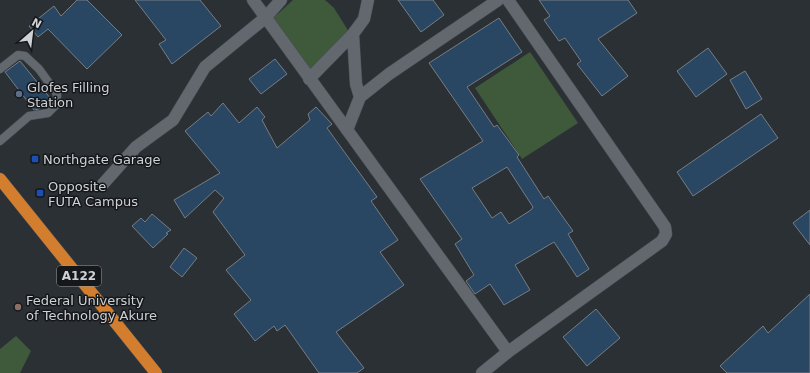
<svg xmlns="http://www.w3.org/2000/svg" width="810" height="373" font-family="'DejaVu Sans',sans-serif">
<style>
.green{fill:#3e5a3b}
.building{fill:#294663;stroke:#777d83;fill-rule:evenodd}
.lines{fill:none;stroke-linecap:round;stroke-linejoin:round}
.lane-casing{stroke:#474c51;stroke-width:9}
.street-casing{stroke:#474c51;stroke-width:13}
.highway-casing{stroke:#474c51;stroke-width:13}
.lane{stroke:#62686e;stroke-width:8}
.street{stroke:#62686e;stroke-width:12}
.highway{stroke:#d27e2e;stroke-width:12}
.service-dot{fill:#5c6f8a;stroke:#15171a;stroke-width:1.5}
.transit-dot{fill:#1a4fb4;stroke:#15171a;stroke-width:1.5}
.education-dot{fill:#8d6e63;stroke:#15171a;stroke-width:1.5}
.labels{text-anchor:middle;dominant-baseline:central;stroke-width:3;stroke-linejoin:round;paint-order:stroke}
.shield{fill:#15171a;stroke:#969a9d;stroke-width:1}
.shield-label{font-size:12px;font-weight:bold;fill:#ced2d5}
.poi-label{font-size:13px;fill:#ced2d5;stroke:#15171a;text-anchor:start}
</style>
<rect width="100%" height="100%" fill="#2b3035"/>
<path class="green" d="M 293,0 L 325,0 L 334,8 L 349,32 L 310,74 L 271,20 Z
M 530,52 L 578,123 L 522,159 L 475,88 Z
M 16,336 L 31,351 L 20,373 L 0,373 L 0,349 Z"/>
<path class="building" d="M 77,0 L 87,0 L 122,35 L 87,69 L 48,29 L 38,37 L 29,26 L 54,6 L 61,16 Z
M 135,0 L 200,0 L 221,26 L 172,64 L 159,44 L 166,40 Z
M 398,0 L 433,0 L 444,15 L 421,32 Z
M 539,0 L 628,0 L 637,13 L 598,39 L 628,76 L 602,96 L 577,64 L 581,61 L 565,38 L 559,41 L 544,20 L 550,16 Z
M 499,18 L 522,52 L 467,87 L 494,127 L 497,125 L 519,155 L 517,157 L 544,199 L 548,196 L 573,231 L 568,234 L 589,269 L 577,277 L 554,242 L 515,265 L 530,290 L 504,305 L 490,284 L 475,294 L 466,281 L 474,275 L 455,244 L 462,239 L 420,179 L 483,141 L 429,63 ZM 507,167 L 533,207 L 531,210 L 509,224 L 501,212 L 492,218 L 472,188 Z
M 708,48 L 727,74 L 696,97 L 677,71 Z
M 275,59 L 287,74 L 261,94 L 249,79 Z
M 20,61 L 51,99 L 39,109 L 34,110 L 5,72 Z
M 745,71 L 762,99 L 746,109 L 730,80 Z
M 223,103 L 239,123 L 257,107 L 265,117 L 262,120 L 277,148 L 310,120 L 308,114 L 316,107 L 332,124 L 327,128 L 377,197 L 371,201 L 398,240 L 380,252 L 404,285 L 336,332 L 364,368 L 357,373 L 319,373 L 285,325 L 277,331 L 274,326 L 255,341 L 234,314 L 251,300 L 226,270 L 245,255 L 213,212 L 224,198 L 215,190 L 185,218 L 174,200 L 220,173 L 185,131 L 208,112 L 211,116 Z
M 761,114 L 778,138 L 693,196 L 677,172 Z
M 810,210 L 810,245 L 793,223 Z
M 152,214 L 171,230 L 166,233 L 168,234 L 153,248 L 132,226 L 141,218 L 145,222 Z
M 184,248 L 197,258 L 182,277 L 170,267 Z
M 810,294 L 810,373 L 727,373 L 720,366 L 763,326 L 768,333 Z
M 596,309 L 620,338 L 587,366 L 563,337 Z"/>
<g class="lines">
<g class="lane-casing">
<path id="lane" d="M 0,69 L 18,55 L 25,56 L 39,69 L 57,94 L 57,104 L 48,113 L 29,116 L 0,141"/>
</g>
<g class="street-casing">
<path id="street" d="M 253,0 L 508,352
M 309,79 L 353,34 L 355,31
M 360,97 L 356,84 L 353,34 L 364,19 L 368,0
M 347,130 L 360,97 L 389,74 L 498,0
M 103,184 L 136,147 L 173,120 L 205,67 L 265,18 L 281,0
M 482,373 L 508,352 L 662,241 L 666,234 L 665,227 L 508,0"/>
</g>
<g class="highway-casing">
<path id="highway" d="M 0,179 L 156,373"/>
</g>
<use href="#lane" class="lane"/>
<use href="#street" class="street"/>
<use href="#highway" class="highway"/>
</g>
<circle class="service-dot" cx="19" cy="94" r="4"/>
<g class="transit-dot">
<rect x="31" y="155" width="8" height="8" rx="2"/>
<rect x="36" y="189" width="8" height="8" rx="2"/>
</g>
<circle class="education-dot" cx="18" cy="307" r="4"/>
<g class="labels">
<rect class="shield" x="57" y="266" width="44" height="20" rx="3"/>
<g class="shield-label">
<text x="79" y="276">A122</text>
</g>
<g class="poi-label">
<text x="27" y="87">Glofes Filling<tspan x="27" dy="15">Station</tspan></text>
<text x="43" y="159">Northgate Garage</text>
<text x="48" y="186">Opposite<tspan x="48" dy="15">FUTA Campus</tspan></text>
<text x="26" y="300">Federal University<tspan x="26" dy="15">of Technology Akure</tspan></text>
</g>
</g>
<g transform="translate(32 32) rotate(28)" stroke="#15171a" stroke-width="3" paint-order="stroke">
<path d="M0-3L7 15L0 10L-7 15Z" fill="#ced2d5"/>
<text y="-6" font-size="11" font-weight="bold" text-anchor="middle" fill="#ced2d5">N</text>
</g>
</svg>
